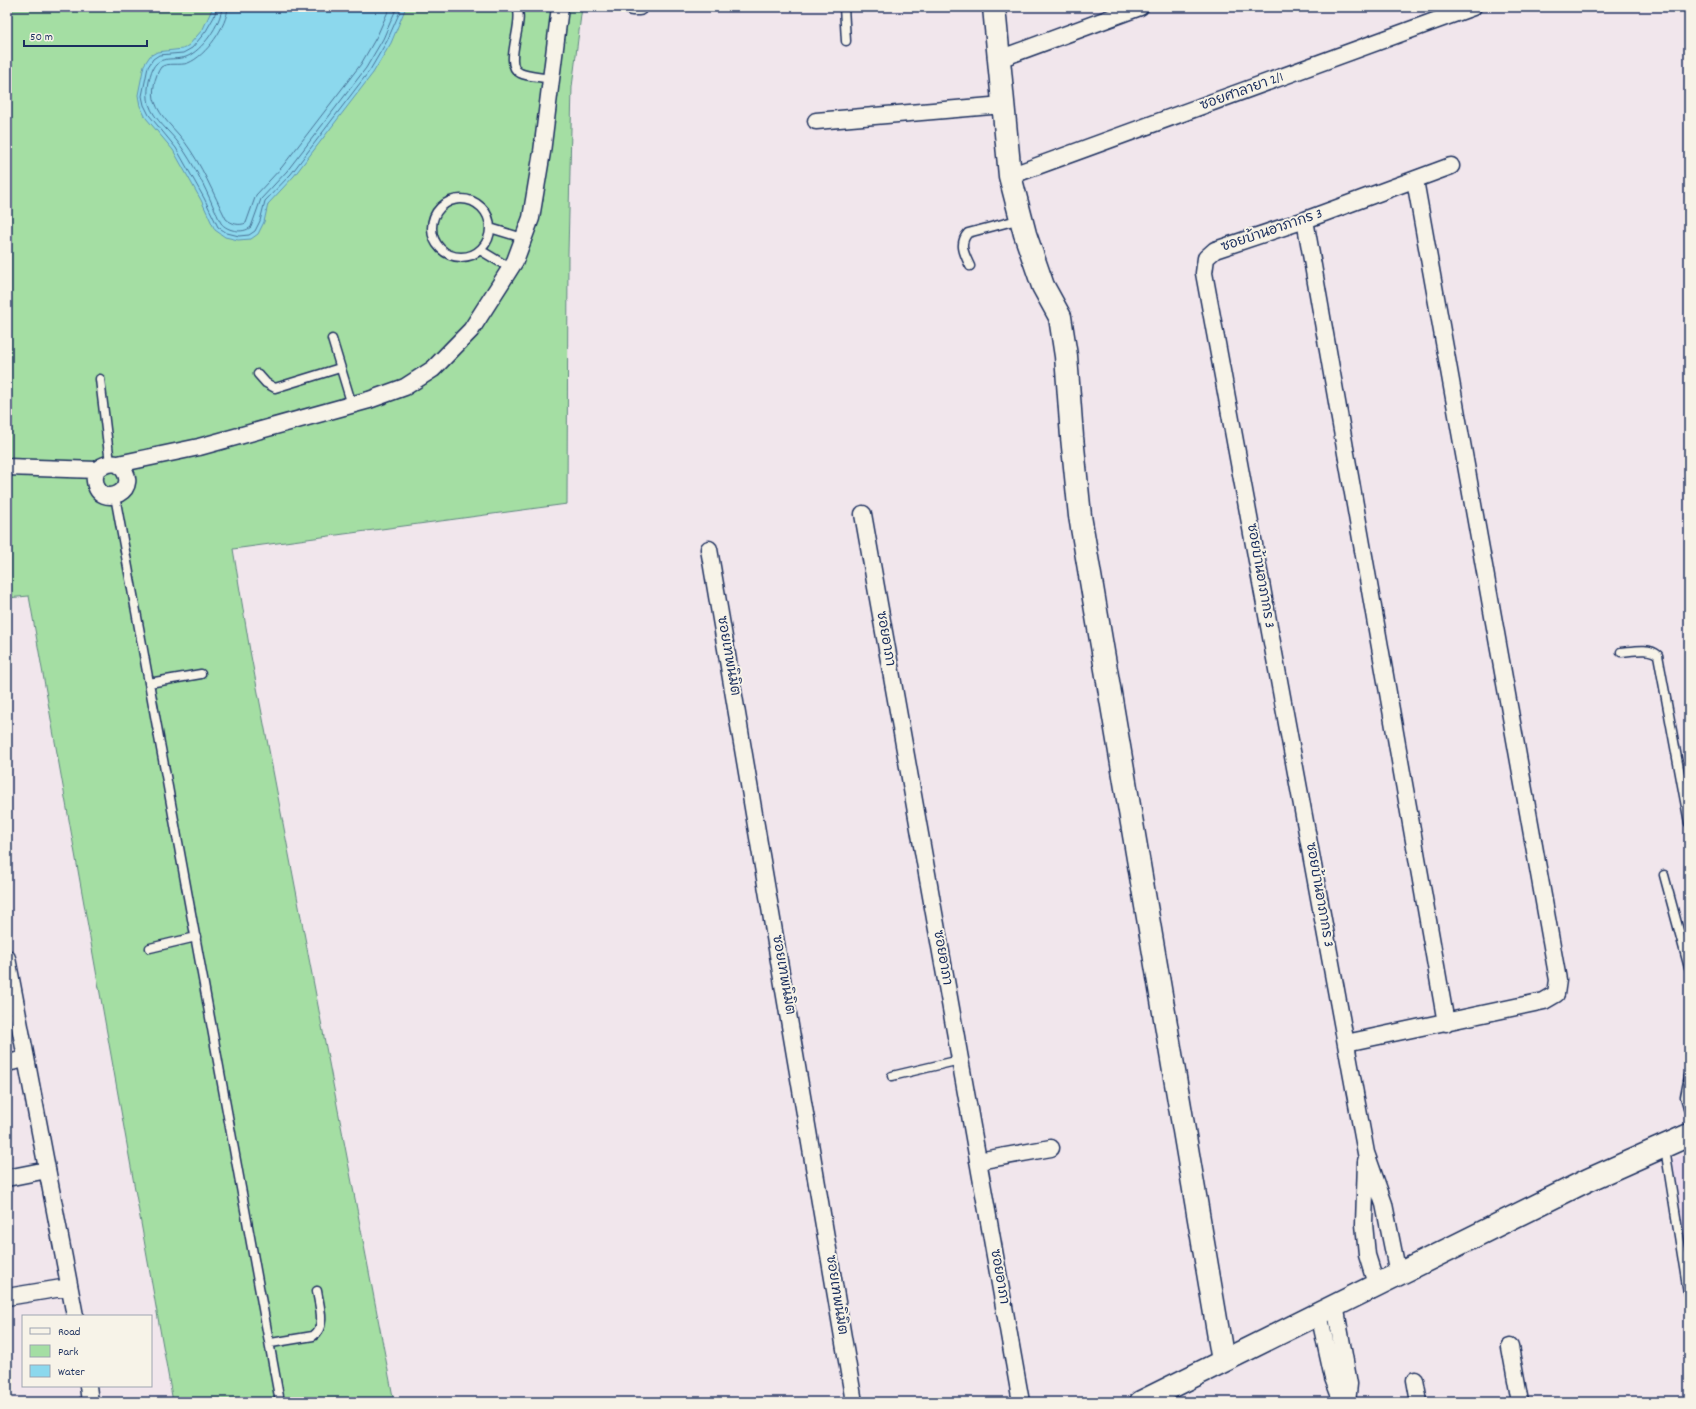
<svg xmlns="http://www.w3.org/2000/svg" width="1696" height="1409" font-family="Dekko,'Playpen Sans Thai',sans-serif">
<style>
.built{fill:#edddef}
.green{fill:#a4dea3;stroke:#608680}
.water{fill:#8cd8ed;stroke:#5f94b4}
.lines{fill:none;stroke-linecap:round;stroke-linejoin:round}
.shore{stroke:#487397;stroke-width:1}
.lane-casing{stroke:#1b2f5e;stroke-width:11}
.street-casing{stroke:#1b2f5e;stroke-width:19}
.secondary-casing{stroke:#1b2f5e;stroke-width:25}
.lane{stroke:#f7f3e8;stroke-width:8}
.street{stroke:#f7f3e8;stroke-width:16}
.secondary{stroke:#f7f3e8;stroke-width:22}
.labels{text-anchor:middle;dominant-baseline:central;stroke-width:4;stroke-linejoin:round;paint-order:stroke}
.street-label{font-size:14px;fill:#1b2f5e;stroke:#f7f3e8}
</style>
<rect width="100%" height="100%" fill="#f1e6ec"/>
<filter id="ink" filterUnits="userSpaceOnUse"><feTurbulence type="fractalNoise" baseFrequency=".025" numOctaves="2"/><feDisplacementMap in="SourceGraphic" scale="8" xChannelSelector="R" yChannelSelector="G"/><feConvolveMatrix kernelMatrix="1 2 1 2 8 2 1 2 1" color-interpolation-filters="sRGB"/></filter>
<g filter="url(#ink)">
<path class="built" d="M 1689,1152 L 1689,1256 L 1670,1160 Z"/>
<path class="green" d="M 7,7 L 582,7 L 572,87 L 568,253 L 567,504 L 233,549 L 250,651 L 394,1402 L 173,1402 L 29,596 L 7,598 Z"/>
<path class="water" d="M 213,7 L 406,7 L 391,43 L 373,73 L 294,176 L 268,204 L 264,222 L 258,234 L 251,239 L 238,240 L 225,237 L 215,230 L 201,200 L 173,150 L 146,118 L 140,106 L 138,95 L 144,65 L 150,56 L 157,52 L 183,49 L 189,45 L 203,29 Z"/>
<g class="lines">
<path class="shore" d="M 217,7 L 214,17 L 206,31 L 192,48 L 183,53 L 159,55 L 153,59 L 148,67 L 142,96 L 144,105 L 149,115 L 176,148 L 204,198 L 218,227 L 227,233 L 239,236 L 249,235 L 255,231 L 260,221 L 265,201 L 291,174 L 370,70 L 387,41 L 402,7
M 222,7 C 221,24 202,51 186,57 C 174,61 160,55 153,68 C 149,76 146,94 149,104 C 154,120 170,131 180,145 C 193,163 204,185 213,206 C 216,211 218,218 221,223 C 227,231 243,234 251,227 L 261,199 L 287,171 L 366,68 L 383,39 L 397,7
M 228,7 C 227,26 206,56 188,63 C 180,66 168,62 161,67 C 155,75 151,93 155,102 C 160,117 175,129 184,141 C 202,165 213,193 226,219 C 232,224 239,226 246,223 L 256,195 L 282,167 L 361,64 L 377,36 L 390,7"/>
<g class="lane-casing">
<path id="lane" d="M 517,7 C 525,23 502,65 520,73 C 528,77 542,77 551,79
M 844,7 L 846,41
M432 228a29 29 0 1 1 58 0a29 29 0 1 1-58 0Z
M 490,228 L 523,238
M 480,250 L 510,268
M 970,266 C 965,255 958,244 968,233 L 1021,219
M 332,339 L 352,405
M 258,374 L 266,383 L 275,388 L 340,368
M 100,379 L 110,463
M 115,496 L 280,1402
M 1621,652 C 1633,651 1649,647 1658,655 L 1689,823
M 149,683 L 201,674
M 1664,875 L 1689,968
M 150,948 L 196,937
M 892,1076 L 960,1060
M 1689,1076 L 1685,1097 L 1689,1111
M 1665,1148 L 1689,1299
M 271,1343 L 313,1336 C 327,1327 319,1305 317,1291"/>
</g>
<g class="street-casing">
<path id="street" d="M 632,7 L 639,7
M 999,59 L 1140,7
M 816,121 L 1003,105
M 1010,176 L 1473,7
M 1305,220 L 1446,1023
M 118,464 C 147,489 99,512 95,481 C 93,467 107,462 118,464 L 199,447 L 369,400 L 405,387 L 433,369 L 471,330 L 515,261 L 531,218 L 542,152 L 560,7
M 7,467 L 97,470
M 863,514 L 1021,1402
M 709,549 L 854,1402
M 7,958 L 75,1316
M 1346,1043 L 1544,1001 L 1556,994 L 1558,980 L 1415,180
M 7,1063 L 26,1059
M 978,1161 L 1051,1148
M 1366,1161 L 1364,1224 L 1367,1255 L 1376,1284
M 7,1178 L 47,1170
M 1398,1274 L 1384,1204 L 1366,1153 L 1204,273 L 1206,258 L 1215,250 L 1305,220 L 1451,166
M 7,1297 L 68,1287
M 1335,1305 L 1349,1384 L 1347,1402
M 1319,1314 L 1333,1378 L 1342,1402
M 1510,1347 L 1520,1402
M 1415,1380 L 1419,1402
M 88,1386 L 90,1402"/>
</g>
<g class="secondary-casing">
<path id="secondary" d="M 994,7 L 1010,176 L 1025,234 L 1043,286 L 1060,317 L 1066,356 L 1072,437 L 1080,516 L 1223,1361
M 1141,1402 L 1588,1180 L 1689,1135"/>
</g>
<use href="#lane" class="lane"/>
<use href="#street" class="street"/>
<use href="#secondary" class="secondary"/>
</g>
</g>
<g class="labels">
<g class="street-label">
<text transform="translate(1242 92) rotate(-20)">ซอยศาลายา 2/1</text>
<text transform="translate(1272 231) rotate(-19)">ซอยบ้านอาภากร 3</text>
<text transform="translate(1260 576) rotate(80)">ซอยบ้านอาภากร 3</text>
<text transform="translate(885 639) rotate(80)">ซอยอาภา</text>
<text transform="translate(728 656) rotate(80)">ซอยเทพนิมิต</text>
<text transform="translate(1319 895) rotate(80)">ซอยบ้านอาภากร 3</text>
<text transform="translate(942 958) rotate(80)">ซอยอาภา</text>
<text transform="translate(783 975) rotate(80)">ซอยเทพนิมิต</text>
<text transform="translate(999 1277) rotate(80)">ซอยอาภา</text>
<text transform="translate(836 1295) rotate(81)">ซอยเทพนิมิต</text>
</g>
</g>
<rect width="1696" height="1409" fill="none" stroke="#f7f3e8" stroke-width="24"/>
<rect x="12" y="12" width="1672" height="1385" fill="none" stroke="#1b2f5e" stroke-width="1.5" filter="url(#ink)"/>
<rect x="22" y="1315" width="130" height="72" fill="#f7f3e8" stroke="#9fa5b1"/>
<rect x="30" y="1328" width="20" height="6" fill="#f7f3e8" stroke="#9fa5b1"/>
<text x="58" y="1335" font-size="12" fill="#1b2f5e">Road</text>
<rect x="30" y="1345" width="20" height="12" fill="#a4dea3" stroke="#9fa5b1"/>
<text x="58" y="1355" font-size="12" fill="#1b2f5e">Park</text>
<rect x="30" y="1365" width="20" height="12" fill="#8cd8ed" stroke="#9fa5b1"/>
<text x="58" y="1375" font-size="12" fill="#1b2f5e">Water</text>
<path d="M24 40v6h123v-6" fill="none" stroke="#1b2f5e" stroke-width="2"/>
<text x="30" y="40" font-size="12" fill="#1b2f5e" stroke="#f7f3e8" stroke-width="3" paint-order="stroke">50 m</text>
</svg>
